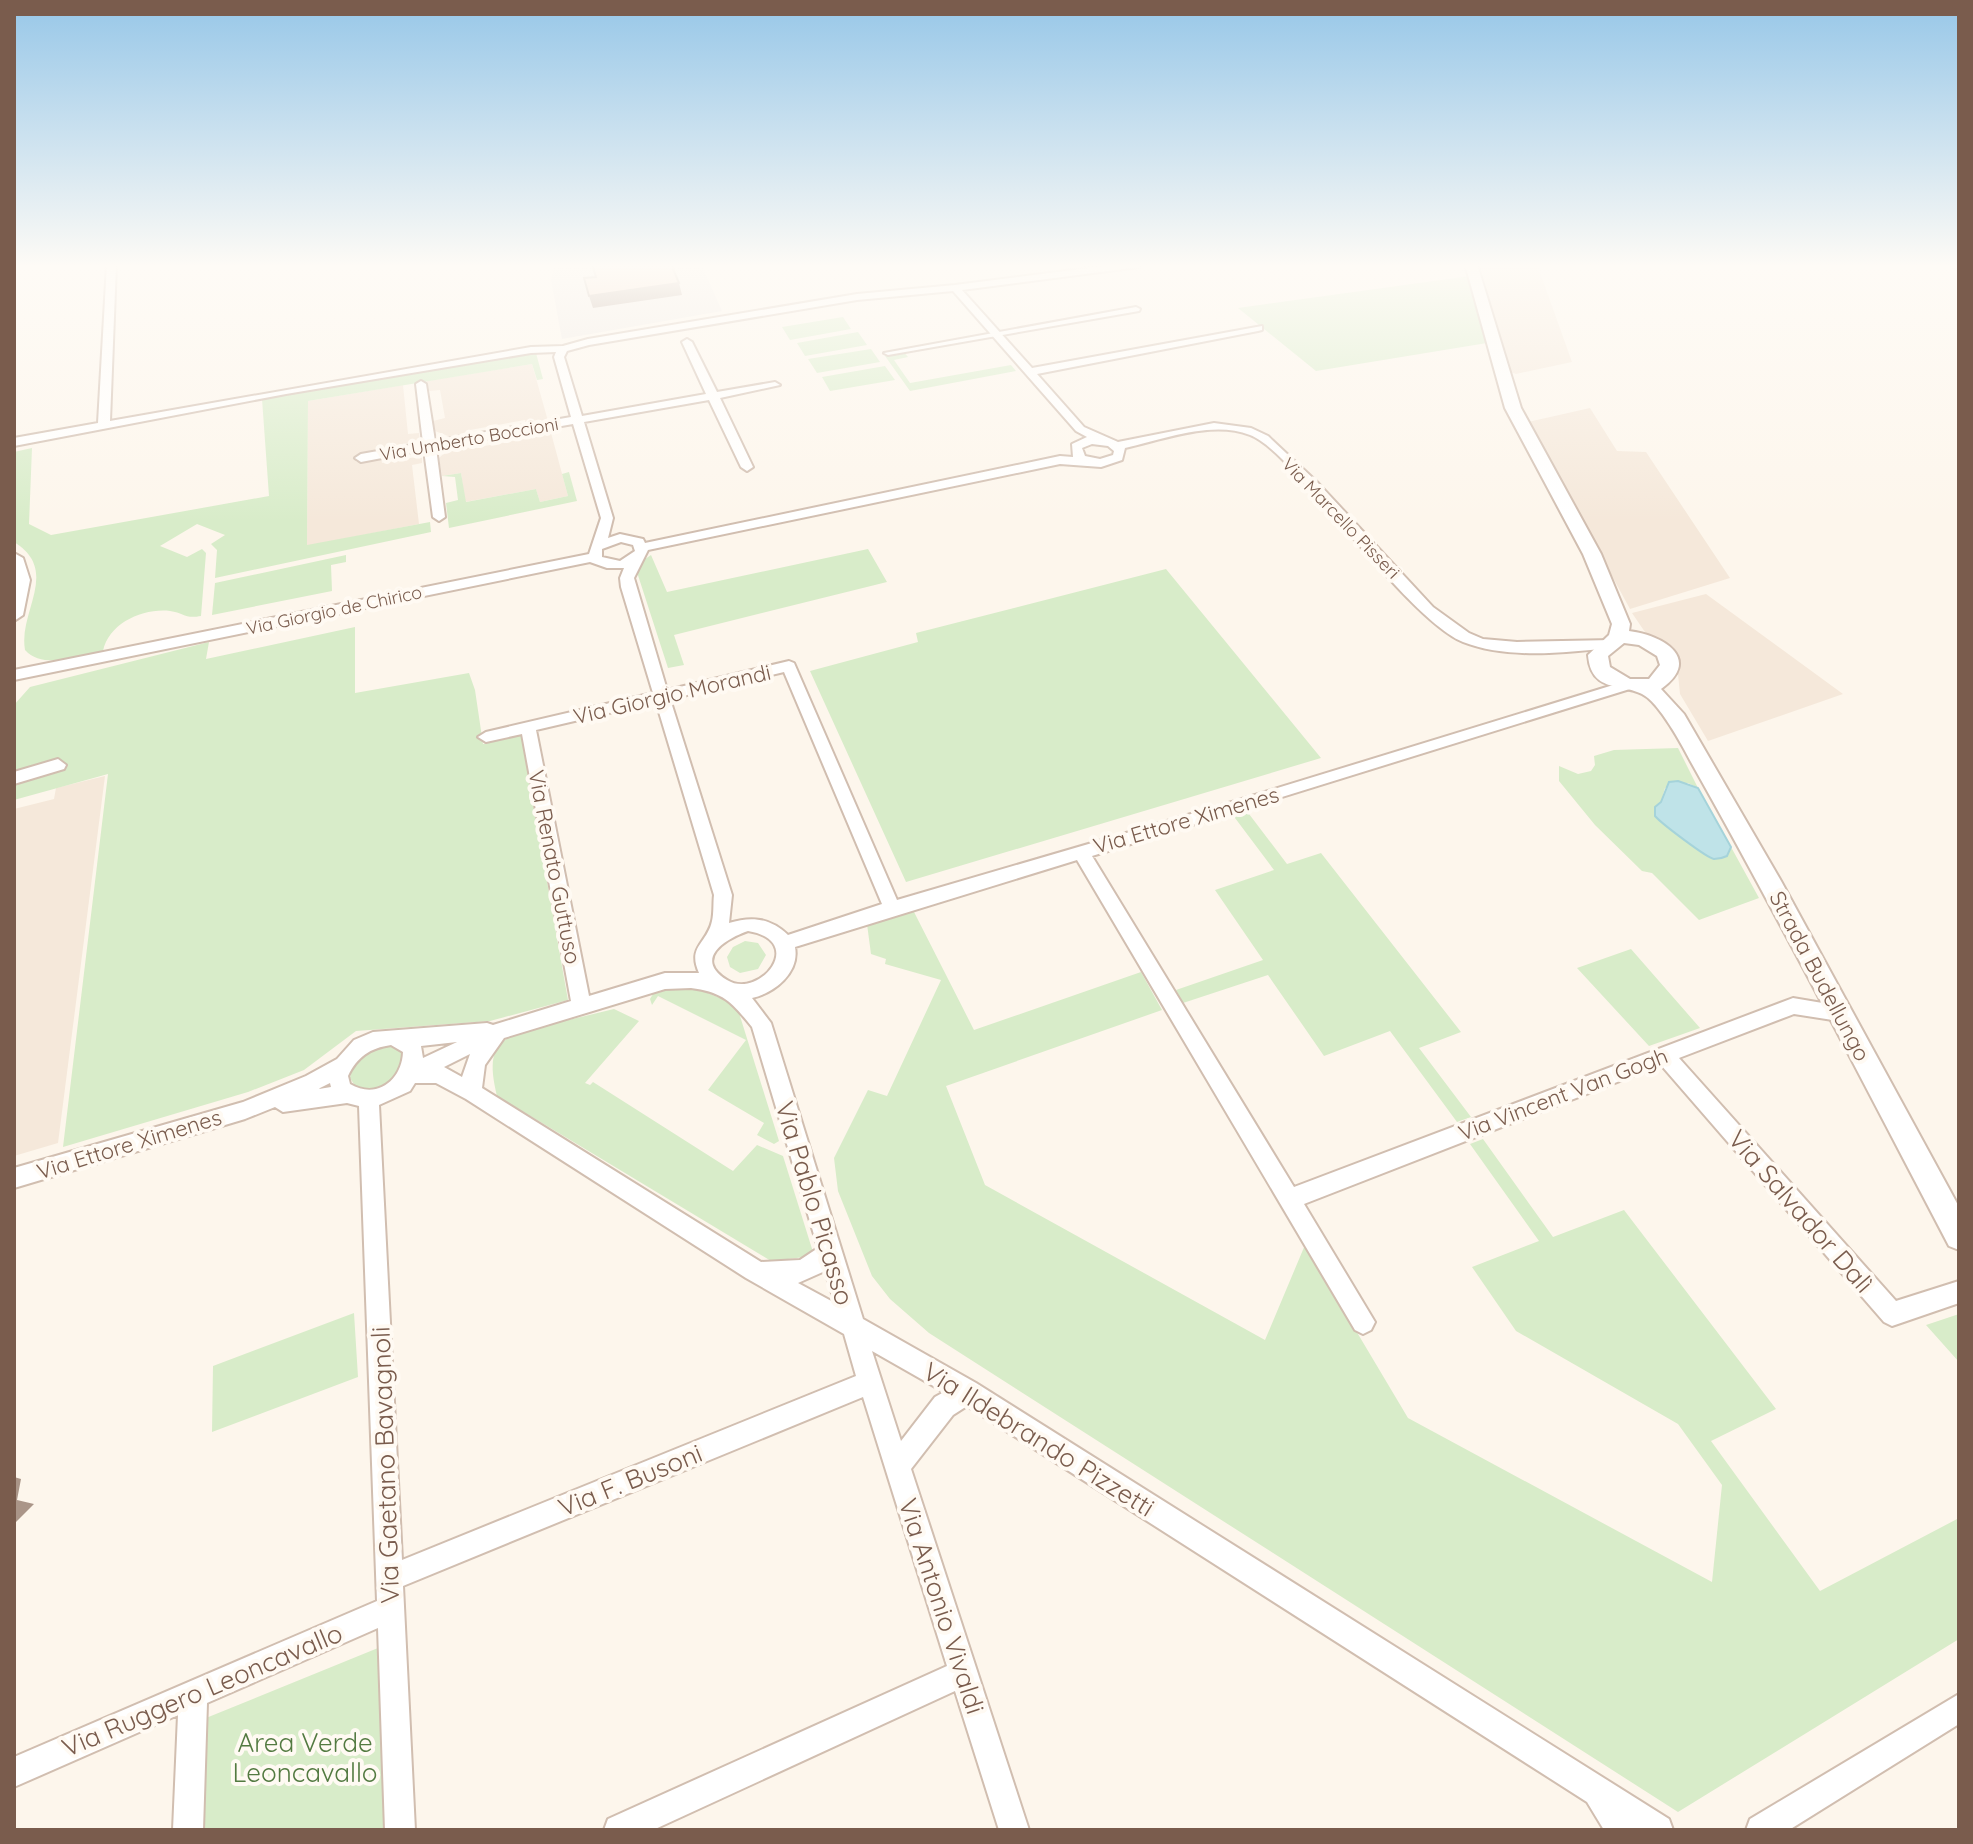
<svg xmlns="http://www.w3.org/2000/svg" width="1973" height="1844" font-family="Quicksand,sans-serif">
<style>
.residential{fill:#f5e8da}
.industrial{fill:#efe9e4}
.green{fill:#d8ecc9}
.water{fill:#bfe3e8;stroke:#a5d3da;stroke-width:2}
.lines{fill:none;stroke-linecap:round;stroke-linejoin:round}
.pedestrian-casing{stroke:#d1beb0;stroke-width:4}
.minor-casing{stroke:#d1beb0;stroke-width:4}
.tertiary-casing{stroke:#d1beb0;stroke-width:4}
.trunk-casing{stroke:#dad1cd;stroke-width:4}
.pedestrian{fill:#fff;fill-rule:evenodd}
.minor{fill:#fff;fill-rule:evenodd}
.tertiary{fill:#fff;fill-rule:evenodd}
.trunk{fill:#f9c8a4;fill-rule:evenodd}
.shaded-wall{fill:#aa9588}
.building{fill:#f3d5c3;stroke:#aa9588;stroke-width:2}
.labels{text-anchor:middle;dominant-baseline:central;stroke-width:8;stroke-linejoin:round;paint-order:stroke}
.far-street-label{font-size:18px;fill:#7a5c4d;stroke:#fffaf3}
.street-label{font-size:22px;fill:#7a5c4d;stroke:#fffaf3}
.near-street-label{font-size:26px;fill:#7a5c4d;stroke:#fffaf3}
.near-park-label{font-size:26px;fill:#537a41;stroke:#fffaf3}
</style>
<rect width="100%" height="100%" fill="#fdf6ec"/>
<path class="residential" d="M 1480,264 L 1537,264 L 1572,362 L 1516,374 L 1508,371 Z
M 532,364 L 548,421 L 526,424 L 525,420 L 470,430 L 470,434 L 451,437 L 435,431 L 433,421 L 445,418 L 440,390 L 429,391 L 427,381 Z
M 403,385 L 408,434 L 419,433 L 420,440 L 356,455 L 356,462 L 381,458 L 382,463 L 422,456 L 422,463 L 412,465 L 419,524 L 307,546 L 308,401 Z
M 1590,408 L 1617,451 L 1646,452 L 1730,578 L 1630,609 L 1528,422 Z
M 550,429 L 568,496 L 540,502 L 536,489 L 465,502 L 461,473 L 442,476 L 439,458 L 450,448 L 471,443 L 473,448 L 529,438 L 529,433 Z
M 1706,594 L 1843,694 L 1708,741 L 1680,694 L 1678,674 L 1662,657 L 1632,613 Z
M 105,776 L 58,1143 L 14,1156 L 14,809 L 54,799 L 56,788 Z"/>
<path class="industrial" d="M 555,264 L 701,264 L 722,311 L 562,339 L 551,280 Z"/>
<path class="green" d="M 1470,276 L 1487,343 L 1316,371 L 1238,308 Z
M 843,317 L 851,329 L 790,340 L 782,327 Z
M 858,332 L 867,345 L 805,356 L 797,343 Z
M 871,349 L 880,362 L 817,373 L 808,359 Z
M 904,352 L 908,357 L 894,360 L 910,383 L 1011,365 L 1016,371 L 910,391 L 885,356 Z
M 524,353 L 536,353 L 543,379 L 537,380 L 532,364 L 308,401 L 307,545 L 430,522 L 431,532 L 215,578 L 217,550 L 211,544 L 225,535 L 197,524 L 160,546 L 187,557 L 202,549 L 206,553 L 201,616 C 185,619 184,613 170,611 C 143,608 109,623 103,651 C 80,656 43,670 25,650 C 18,611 61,571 14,542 L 14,452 L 32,448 L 29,524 L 51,535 L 269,496 L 262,399 Z
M 885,366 L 895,380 L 830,391 L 822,377 Z
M 569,472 L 577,501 L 449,528 L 446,503 L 458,500 L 455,477 L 442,476 L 461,473 L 466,502 L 536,489 L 540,502 L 568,496 L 562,474 Z
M 868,549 L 887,582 L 674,635 L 684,665 L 668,668 L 635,566 L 651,555 L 667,592 Z
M 346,555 L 346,562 L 331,565 L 332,591 L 212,615 L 215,583 Z
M 1166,569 L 1321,758 L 906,882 L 810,671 L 918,642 L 916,633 Z
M 355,627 L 355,693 L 469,673 L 475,690 L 483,744 L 521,735 L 568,1000 L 490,1021 L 356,1031 L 304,1070 L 248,1092 L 63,1147 L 108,774 L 14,800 L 14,705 L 30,687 L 209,642 L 206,659 Z
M 1678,748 L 1698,788 L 1688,783 L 1665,788 L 1661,802 L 1700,852 L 1727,856 L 1731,847 L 1759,898 L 1699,920 L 1652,873 L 1642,871 L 1595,825 L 1559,781 L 1559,766 L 1578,774 L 1591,771 L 1595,765 L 1594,756 L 1614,750 Z
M 1246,810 L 1287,864 L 1321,853 L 1461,1032 L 1419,1048 L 1471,1117 L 1457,1122 L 1390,1031 L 1324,1056 L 1268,975 L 1183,1003 L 1176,990 L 1263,960 L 1215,890 L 1274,870 L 1232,814 Z
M 913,910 L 974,1030 L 1141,972 L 1162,1010 L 946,1086 L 985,1185 L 1265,1340 L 1305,1245 L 1408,1418 L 1712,1582 L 1722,1485 L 1678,1424 L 1516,1331 L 1472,1267 L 1539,1241 L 1470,1144 L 1483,1139 L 1553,1237 L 1624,1210 L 1776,1409 L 1711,1441 L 1820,1591 L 1959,1518 L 1959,1639 L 1678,1812 L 929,1333 L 890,1299 L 872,1276 L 838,1191 L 834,1158 L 868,1090 L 887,1096 L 941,980 L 885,964 L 886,959 L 871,954 L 867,924 Z
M 745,941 L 758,943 L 766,955 L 758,969 L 740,973 L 730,967 L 727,957 L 733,947 Z
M 1631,949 L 1700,1028 L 1649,1046 L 1577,968 Z
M 687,985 C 705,989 715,1000 735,1000 L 779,1141 L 774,1144 L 757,1135 L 764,1123 L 708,1090 L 746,1040 L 658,996 L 652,1005 L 650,999 L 653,994 Z
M 614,1009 L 639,1021 L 585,1083 L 590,1085 L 593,1082 L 733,1171 L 757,1145 L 783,1156 L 813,1252 L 805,1257 L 771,1261 L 497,1096 C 484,1043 500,1037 547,1025 C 570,1020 592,1014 614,1009 Z
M 378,1047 L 395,1047 L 405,1056 C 406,1082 378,1092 357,1089 L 350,1078 C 352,1061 364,1054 378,1047 Z
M 354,1313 L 358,1377 L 212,1432 L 213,1366 Z
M 1959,1314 L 1959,1362 L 1926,1325 Z
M 378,1648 L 385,1830 L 204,1830 L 206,1718 Z"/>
<path class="water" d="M 1678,781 L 1698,788 L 1731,847 L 1727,856 C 1723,858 1718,859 1714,859 C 1707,858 1662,824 1655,816 L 1655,807 L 1661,802 L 1669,782 Z"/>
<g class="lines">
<g class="pedestrian-casing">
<path id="pedestrian" d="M 1136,307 L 1140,309 L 1139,311 L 888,355 L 884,353 Z"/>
</g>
<g class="minor-casing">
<path id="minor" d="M 107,264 L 116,264 L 110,421 L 531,347 L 563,346 L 588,339 L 857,294 L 955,285 L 1120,264 L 1143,264 L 1139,267 L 962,290 L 1032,368 L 1262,326 L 1262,330 L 1258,331 L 1037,374 L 1084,427 L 1118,442 L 1214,423 L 1251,428 L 1268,436 L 1318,483 L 1433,607 L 1469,633 L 1483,639 L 1517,642 L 1613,640 L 1613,646 L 1608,648 C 1563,653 1506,659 1463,642 C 1422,625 1350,532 1317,497 C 1301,479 1271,443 1250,435 C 1212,420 1162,440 1125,448 L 1122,460 L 1101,467 L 1060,464 L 648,550 L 634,578 L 667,690 L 789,661 L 794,663 L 897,900 L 1232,802 L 1623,682 L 1633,682 L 1633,688 L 1092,856 L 1294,1187 L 1793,998 L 1846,1007 L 1849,1013 L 1846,1019 L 1839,1021 L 1794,1014 L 1679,1058 L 1896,1301 L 1959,1281 L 1959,1303 L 1892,1326 L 1884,1322 L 1661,1065 L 1304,1204 L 1375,1322 L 1371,1330 L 1363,1334 L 1355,1330 L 1077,860 L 795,947 C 800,973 774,993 752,998 L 771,1023 L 863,1319 L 976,1383 L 1669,1819 L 1673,1830 L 1604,1830 L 1587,1802 L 967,1406 L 953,1415 L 911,1469 L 1029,1830 L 999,1830 L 955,1691 L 653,1830 L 604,1830 L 608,1819 L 947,1666 L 863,1397 L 403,1586 L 415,1830 L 385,1830 L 378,1628 L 207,1703 L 203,1830 L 173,1830 L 178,1715 L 14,1787 L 14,1757 L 377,1601 L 359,1106 L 347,1103 L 283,1112 L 275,1107 L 245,1119 L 14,1188 L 14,1168 L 243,1102 L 306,1076 L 337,1059 L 354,1040 L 373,1032 L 487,1023 L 493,1025 L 571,1001 L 522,734 L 486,742 L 478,737 L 486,732 L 653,693 L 621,587 L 620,578 L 624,568 L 607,568 L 590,562 L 14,680 L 14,670 L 589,554 L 601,518 L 573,424 L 436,448 L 445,517 L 439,521 L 433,517 L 424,450 L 361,462 L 355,458 L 361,454 L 423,443 L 416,384 L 421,381 L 426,384 L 435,441 L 571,417 L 554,357 L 556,352 L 531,353 L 286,394 L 14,446 L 14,438 L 98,423 ZM 953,291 L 1076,431 L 1087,437 L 1072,444 L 1073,457 L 1060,456 L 645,543 L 643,539 L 620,534 L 608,538 L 613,518 L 584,422 L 709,400 L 741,467 L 747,471 L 753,467 L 720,398 L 780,385 L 775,382 L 717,392 L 692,342 L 687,339 L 682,342 L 706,394 L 582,416 L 564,357 L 567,351 L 589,345 L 857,300 ZM 1092,444 L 1108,446 L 1114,451 L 1113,455 L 1100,459 L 1085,456 L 1082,448 ZM 621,542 L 633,545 L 635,551 L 620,561 L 602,557 L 602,549 ZM 784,672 L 882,904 L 788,935 C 770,918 752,916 729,923 L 732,895 L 670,699 ZM 656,702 L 714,895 C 713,903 714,913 712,921 C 707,944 687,946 699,973 L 665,973 L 589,996 L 536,730 ZM 748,931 C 808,941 759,1000 727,980 C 693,959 725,939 748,931 ZM 691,988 C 723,992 732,1002 752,1027 L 818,1248 L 800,1260 L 761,1262 L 482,1088 L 485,1065 L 504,1038 L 665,989 ZM 457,1042 L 423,1058 L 421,1046 ZM 391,1045 L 403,1052 C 402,1080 377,1100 350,1084 L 348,1076 C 357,1057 370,1048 391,1045 ZM 470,1054 L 462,1077 L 444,1067 ZM 330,1083 L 331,1087 L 319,1089 L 320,1088 ZM 415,1083 L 436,1083 L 466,1099 L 746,1278 L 844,1334 L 856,1376 L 402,1560 L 379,1105 L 410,1091 ZM 825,1271 L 835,1303 L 798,1283 ZM 872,1351 L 944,1392 L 935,1397 L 901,1441 Z
M 58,759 L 66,765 L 64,769 L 14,784 L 14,772 Z
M 1959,1694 L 1959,1724 L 1789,1830 L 1746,1830 L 1750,1819 Z"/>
</g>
<g class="tertiary-casing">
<path id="tertiary" d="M 1465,264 L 1477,264 L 1521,408 L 1601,554 L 1630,624 L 1629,631 C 1663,635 1703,659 1661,689 L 1684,714 L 1781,881 L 1959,1207 L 1959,1250 L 1949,1246 C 1864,1084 1781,922 1691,762 C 1682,745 1659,702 1642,694 C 1621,683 1591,693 1588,655 L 1609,635 L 1612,624 L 1583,554 L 1505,408 ZM 1624,643 L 1639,645 L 1657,656 L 1660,665 L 1649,679 L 1630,679 L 1610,667 L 1608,656 Z
M 14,553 L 23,558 L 30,580 L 23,615 L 14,621 Z"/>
</g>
<g class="trunk-casing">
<path id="trunk" d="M 1950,264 L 1959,264 L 1959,269 L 1952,267 Z"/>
</g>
<use href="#pedestrian" class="pedestrian"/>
<use href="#minor" class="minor"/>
<use href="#tertiary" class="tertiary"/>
<use href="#trunk" class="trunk"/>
</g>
<path class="shaded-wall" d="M 679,283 L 682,295 L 593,308 L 589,296 Z
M 14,1477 L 21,1479 L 17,1500 L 34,1504 L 14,1524 Z"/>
<path class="building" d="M 592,264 L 671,264 L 679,283 L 589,296 L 584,278 L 596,277 Z"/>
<linearGradient id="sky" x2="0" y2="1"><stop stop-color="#97c7e8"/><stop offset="0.51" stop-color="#fefbf6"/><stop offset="1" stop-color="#fefbf6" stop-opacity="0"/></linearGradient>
<rect width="1973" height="522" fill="url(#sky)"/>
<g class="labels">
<g class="far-street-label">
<text transform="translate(469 439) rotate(-10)">Via Umberto Boccioni</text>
<text transform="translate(1341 518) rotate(46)">Via Marcello Pisseri</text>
<text transform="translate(334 610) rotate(-12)">Via Giorgio de Chirico</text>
</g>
<g class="street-label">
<text transform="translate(672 694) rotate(-13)">Via Giorgio Morandi</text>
<text transform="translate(1186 820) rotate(-16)">Via Ettore Ximenes</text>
<text transform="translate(555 867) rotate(79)">Via Renato Guttuso</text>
<text transform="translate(1820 976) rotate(62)">Strada Budellungo</text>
<text transform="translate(1563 1094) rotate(-21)">Via Vincent Van Gogh</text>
<text transform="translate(129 1144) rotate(-17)">Via Ettore Ximenes</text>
</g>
<g class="near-street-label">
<text transform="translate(815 1203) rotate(73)">Via Pablo Picasso</text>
<text transform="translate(1801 1211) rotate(49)">Via Salvador Dalì</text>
<text transform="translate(1039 1439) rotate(32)">Via Ildebrando Pizzetti</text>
<text transform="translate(385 1465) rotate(-92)">Via Gaetano Bavagnoli</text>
<text transform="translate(630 1480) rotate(-22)">Via F. Busoni</text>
<text transform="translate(942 1606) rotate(72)">Via Antonio Vivaldi</text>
<text transform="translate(202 1690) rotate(-23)">Via Ruggero Leoncavallo</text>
</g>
<g class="near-park-label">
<text x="305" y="1742">Area Verde<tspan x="305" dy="30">Leoncavallo</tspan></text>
</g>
</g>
<rect width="1973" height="1844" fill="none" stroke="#7a5c4d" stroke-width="32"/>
</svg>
